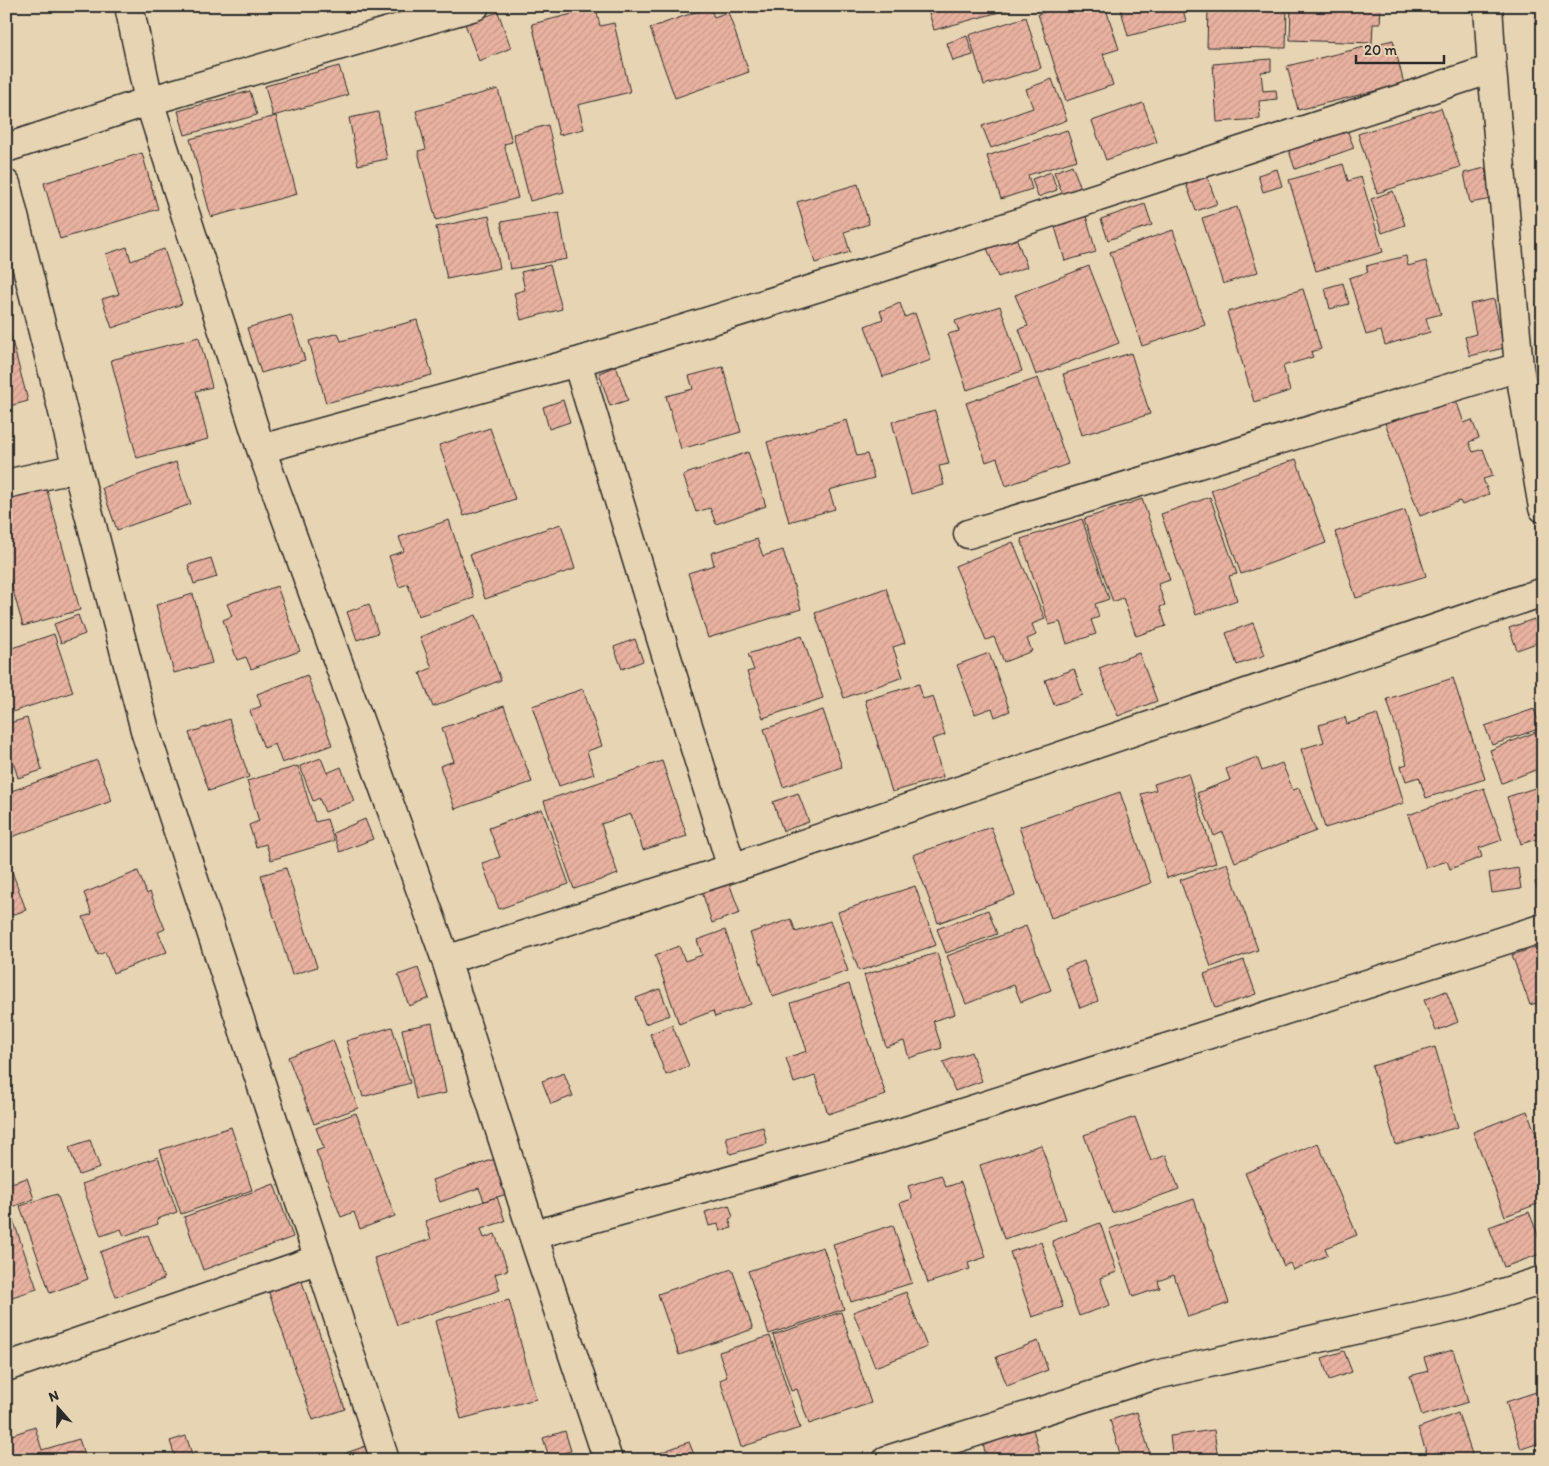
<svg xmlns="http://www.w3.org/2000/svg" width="1549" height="1466" font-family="Itim,sans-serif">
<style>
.building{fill:url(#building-hatch);stroke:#2b2b2b}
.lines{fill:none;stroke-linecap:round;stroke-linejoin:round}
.minor-casing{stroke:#2b2b2b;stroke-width:31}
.minor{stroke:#e7d4b2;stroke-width:28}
</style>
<defs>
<pattern id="building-hatch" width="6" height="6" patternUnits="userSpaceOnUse" patternTransform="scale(1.25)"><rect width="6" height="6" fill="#e9b2a0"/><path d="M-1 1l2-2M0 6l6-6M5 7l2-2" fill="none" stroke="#c8998a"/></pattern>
</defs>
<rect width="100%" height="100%" fill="#e7d4b2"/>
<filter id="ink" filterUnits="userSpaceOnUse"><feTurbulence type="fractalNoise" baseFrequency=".02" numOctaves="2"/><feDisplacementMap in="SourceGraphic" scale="10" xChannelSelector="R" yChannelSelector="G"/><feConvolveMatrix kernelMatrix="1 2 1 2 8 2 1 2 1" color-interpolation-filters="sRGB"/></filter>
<g filter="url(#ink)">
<path class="building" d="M 927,6 L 1013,6 L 1014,8 L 934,30 Z
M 1060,6 L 1105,6 L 1119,49 L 1103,54 L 1113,85 L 1066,101 L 1038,14 Z
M 1120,6 L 1182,6 L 1186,21 L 1128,36 Z
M 1208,6 L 1287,6 L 1286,48 L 1207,47 Z
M 1291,6 L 1381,6 L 1380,24 L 1373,24 L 1372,43 L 1290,40 Z
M 710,7 L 714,17 L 728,12 L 749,72 L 675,98 L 650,28 Z
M 596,8 L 600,26 L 614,23 L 630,92 L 578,105 L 584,129 L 559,135 L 532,24 Z
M 498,12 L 511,48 L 479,61 L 465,24 Z
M 1026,17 L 1041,68 L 984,85 L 969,35 Z
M 967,36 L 973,55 L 953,61 L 947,43 Z
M 1393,40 L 1404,84 L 1298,110 L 1287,66 Z
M 1271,59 L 1271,71 L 1261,72 L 1263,91 L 1276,90 L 1277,99 L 1259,101 L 1260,119 L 1217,122 L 1213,64 Z
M 339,66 L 348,95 L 273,116 L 265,86 Z
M 1052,79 L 1067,120 L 991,148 L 982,126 L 1033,108 L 1026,89 Z
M 498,89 L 512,142 L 504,144 L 518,198 L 436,220 L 418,151 L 426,149 L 416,111 Z
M 250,91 L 257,115 L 185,135 L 178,111 Z
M 1143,103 L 1157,142 L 1106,160 L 1092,121 Z
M 1441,108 L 1460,167 L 1377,193 L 1358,134 Z
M 378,112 L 387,159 L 358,165 L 349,118 Z
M 276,116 L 297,194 L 211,217 L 190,139 Z
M 1345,124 L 1354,148 L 1295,169 L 1287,145 Z
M 548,125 L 564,192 L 530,201 L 513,134 Z
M 1067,130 L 1077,160 L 1028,175 L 1032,189 L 1001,199 L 987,156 Z
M 142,153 L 158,209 L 60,239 L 44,183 Z
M 1343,164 L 1348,181 L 1361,177 L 1383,252 L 1316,271 L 1289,180 Z
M 1072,165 L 1081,188 L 1063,195 L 1054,172 Z
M 1485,168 L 1491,199 L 1470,203 L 1464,173 Z
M 1277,169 L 1282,186 L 1263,192 L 1258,175 Z
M 1051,172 L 1057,190 L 1038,197 L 1032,179 Z
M 1207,176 L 1217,204 L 1196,211 L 1186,184 Z
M 858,184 L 869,224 L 844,232 L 850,252 L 815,263 L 797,202 Z
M 1393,191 L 1405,225 L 1382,233 L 1371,199 Z
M 1145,204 L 1152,225 L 1108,240 L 1101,219 Z
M 1237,207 L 1258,272 L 1223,284 L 1202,218 Z
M 559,212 L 567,259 L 510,269 L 501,222 Z
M 1085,212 L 1096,252 L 1065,261 L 1053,220 Z
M 489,216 L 500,268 L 447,279 L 436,227 Z
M 1539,217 L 1543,217 L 1543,238 L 1541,238 Z
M 1173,230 L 1205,325 L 1142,346 L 1110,252 Z
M 1016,237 L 1027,267 L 998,277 L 987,248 Z
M 127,247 L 131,261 L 164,249 L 182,304 L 112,328 L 102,299 L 119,294 L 106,254 Z
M 1406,256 L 1408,266 L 1426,261 L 1441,314 L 1426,318 L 1430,332 L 1385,345 L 1381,331 L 1366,335 L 1349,278 L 1368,272 L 1366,266 Z
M 550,265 L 562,309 L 521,320 L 514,293 L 525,290 L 521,272 Z
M 1089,266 L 1119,343 L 1036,375 L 1019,329 L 1028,326 L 1015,295 Z
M 1343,283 L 1349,304 L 1330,309 L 1325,288 Z
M 1303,289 L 1321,349 L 1311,352 L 1313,357 L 1283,366 L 1290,391 L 1254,402 L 1227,312 Z
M 1494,299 L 1504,348 L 1470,356 L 1465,337 L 1476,334 L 1470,304 Z
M 900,303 L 905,317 L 915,313 L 931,360 L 883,377 L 865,326 L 883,319 L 880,311 Z
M 1000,306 L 1022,371 L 967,390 L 948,334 L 959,331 L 955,321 Z
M 291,315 L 305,360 L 261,373 L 247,328 Z
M 6,318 L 28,401 L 6,407 Z
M 417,320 L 432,375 L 326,403 L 309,341 L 338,333 L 341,341 Z
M 199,337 L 212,387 L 196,391 L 208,439 L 137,458 L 111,360 Z
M 1131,353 L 1150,414 L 1082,435 L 1063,374 Z
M 616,366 L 628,400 L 610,406 L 599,373 Z
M 723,367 L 741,432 L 681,449 L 666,396 L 693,389 L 689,376 Z
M 1038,378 L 1068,464 L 1006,486 L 997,458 L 986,462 L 966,403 Z
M 1455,397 L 1464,423 L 1472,420 L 1479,438 L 1469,442 L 1473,452 L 1483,449 L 1493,476 L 1483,479 L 1489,494 L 1462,505 L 1460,501 L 1420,516 L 1385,423 Z
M 563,400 L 570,422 L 549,429 L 543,407 Z
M 935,411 L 949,464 L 939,466 L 944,485 L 911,494 L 892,422 Z
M 847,420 L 857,456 L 867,454 L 874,478 L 829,490 L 835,509 L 789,522 L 767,442 Z
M 490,428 L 515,499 L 464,516 L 439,445 Z
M 748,452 L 766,506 L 716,524 L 710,508 L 696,512 L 683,475 Z
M 1296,459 L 1326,543 L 1241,574 L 1211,490 Z
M 176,462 L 191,504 L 117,530 L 102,488 Z
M 46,487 L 80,610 L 23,626 L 6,566 L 6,498 Z
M 1210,497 L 1237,574 L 1229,576 L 1237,600 L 1196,615 L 1161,514 Z
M 1142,499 L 1170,580 L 1158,584 L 1165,605 L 1160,607 L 1166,626 L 1136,636 L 1123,598 L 1113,602 L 1084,519 Z
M 1405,510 L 1426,576 L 1356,598 L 1335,532 Z
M 1082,519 L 1109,599 L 1095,604 L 1099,617 L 1091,620 L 1096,634 L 1067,644 L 1060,622 L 1049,625 L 1021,539 Z
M 449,520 L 474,598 L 418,616 L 408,584 L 399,587 L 389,556 L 404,551 L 399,537 Z
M 561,524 L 575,569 L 485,599 L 470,554 Z
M 757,539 L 763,556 L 783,550 L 801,609 L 708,638 L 688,573 L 714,565 L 711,553 Z
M 1013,542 L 1045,619 L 1032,624 L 1036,635 L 1027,639 L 1032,651 L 1004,662 L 994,637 L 986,640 L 955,566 Z
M 211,558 L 217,577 L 194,584 L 188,565 Z
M 277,586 L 300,651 L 251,669 L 246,657 L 237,660 L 223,620 L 232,616 L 227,604 Z
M 886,588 L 905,643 L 893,647 L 903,677 L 844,698 L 815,613 Z
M 193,594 L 212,663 L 174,673 L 156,605 Z
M 369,604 L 378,633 L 357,640 L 347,612 Z
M 78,615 L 85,634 L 61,643 L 54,624 Z
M 476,615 L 501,680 L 433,707 L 420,673 L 432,668 L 420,637 Z
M 1534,619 L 1542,641 L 1517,650 L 1509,628 Z
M 6,622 L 11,635 L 6,636 Z
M 1253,623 L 1265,655 L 1237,665 L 1226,633 Z
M 54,634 L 73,692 L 6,714 L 6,650 Z
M 802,636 L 823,698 L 763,718 L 747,672 L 754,670 L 748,654 Z
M 635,639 L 643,661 L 622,669 L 614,647 Z
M 989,653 L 1010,711 L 995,717 L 992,708 L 975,714 L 957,665 Z
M 1139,653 L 1157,701 L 1118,716 L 1099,668 Z
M 1074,669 L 1083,695 L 1054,705 L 1045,680 Z
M 307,675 L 332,745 L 282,763 L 275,744 L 264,748 L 250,711 L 261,706 L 257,694 Z
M 1453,678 L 1485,779 L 1426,798 L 1419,777 L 1406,781 L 1401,766 L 1407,764 L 1387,699 Z
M 919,684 L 923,699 L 933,696 L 945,735 L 932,739 L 943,777 L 892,792 L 865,700 Z
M 583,689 L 602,746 L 587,751 L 594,774 L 559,786 L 532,706 Z
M 504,706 L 532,782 L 455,809 L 440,766 L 454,761 L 442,728 Z
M 1534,709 L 1541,728 L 1492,745 L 1485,726 Z
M 823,710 L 842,767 L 783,787 L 764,729 Z
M 1377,714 L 1404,803 L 1325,828 L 1301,749 L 1324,742 L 1319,725 L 1345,717 L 1347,724 Z
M 27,718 L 42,770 L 18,778 L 6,738 L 6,724 Z
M 229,719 L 249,777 L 209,791 L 189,733 Z
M 1541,730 L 1543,734 L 1543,767 L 1502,783 L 1490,750 Z
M 1257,757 L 1262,771 L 1282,763 L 1293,790 L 1299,788 L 1316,831 L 1235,862 L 1223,832 L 1214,836 L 1197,793 L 1230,780 L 1226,769 Z
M 321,758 L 327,773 L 341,767 L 354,801 L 325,812 L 319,798 L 313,801 L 300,766 Z
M 97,760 L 112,801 L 6,839 L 6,793 Z
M 662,761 L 687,836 L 643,850 L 631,814 L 601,824 L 618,874 L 574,889 L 544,801 Z
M 298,766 L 315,822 L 327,819 L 334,841 L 271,860 L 266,844 L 256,847 L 249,825 L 259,821 L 247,781 Z
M 1188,773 L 1216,863 L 1167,878 L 1141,794 L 1156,790 L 1154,784 Z
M 1538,787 L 1543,804 L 1543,837 L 1521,844 L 1507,797 Z
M 1484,788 L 1502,840 L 1479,848 L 1482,857 L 1450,869 L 1447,861 L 1426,868 L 1408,815 Z
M 1120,792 L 1151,883 L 1051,918 L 1019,827 Z
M 798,793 L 809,822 L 783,831 L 773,802 Z
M 542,809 L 569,884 L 499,909 L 482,863 L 500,857 L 489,828 Z
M 365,819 L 373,839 L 340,852 L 333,833 Z
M 991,827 L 1015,895 L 938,923 L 913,855 Z
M 6,855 L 26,910 L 6,917 Z
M 1227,863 L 1258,950 L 1211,967 L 1180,880 Z
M 286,868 L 317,967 L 292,975 L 261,875 Z
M 1518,868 L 1521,889 L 1492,893 L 1489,873 Z
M 138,871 L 147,894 L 150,892 L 165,929 L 158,932 L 167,952 L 113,973 L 105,952 L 98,955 L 83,917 L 92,914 L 84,893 Z
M 1543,879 L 1543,903 L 1535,882 Z
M 728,880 L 740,913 L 712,923 L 701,889 Z
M 915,886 L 936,945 L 859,971 L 838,912 Z
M 988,910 L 997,934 L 946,953 L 937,929 Z
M 791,919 L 796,932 L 830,921 L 848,971 L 773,997 L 750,933 Z
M 1026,926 L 1051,990 L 1021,1002 L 1014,985 L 966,1004 L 947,956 Z
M 725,930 L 751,1004 L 715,1017 L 713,1011 L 679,1024 L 655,955 L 679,946 L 685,961 L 702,955 L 697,940 Z
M 1543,945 L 1543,1001 L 1530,1005 L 1512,955 Z
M 937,953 L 955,1014 L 933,1021 L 942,1048 L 909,1058 L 904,1041 L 886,1047 L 864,975 Z
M 1244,960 L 1256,994 L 1215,1008 L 1204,974 Z
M 1084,961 L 1098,1001 L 1080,1008 L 1065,968 Z
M 418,968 L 429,998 L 409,1006 L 398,975 Z
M 849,984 L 886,1095 L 828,1114 L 815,1076 L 794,1083 L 786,1058 L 807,1051 L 791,1003 Z
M 660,989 L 670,1015 L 645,1024 L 636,998 Z
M 1446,991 L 1458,1022 L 1436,1031 L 1424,1000 Z
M 432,1023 L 446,1093 L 416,1099 L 402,1029 Z
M 672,1025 L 689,1066 L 666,1075 L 650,1034 Z
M 392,1027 L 410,1083 L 363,1097 L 346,1041 Z
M 333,1040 L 358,1108 L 314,1124 L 288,1057 Z
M 1435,1047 L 1458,1127 L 1396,1145 L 1372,1066 Z
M 971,1052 L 982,1081 L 955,1091 L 943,1062 Z
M 564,1073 L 573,1096 L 551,1104 L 542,1081 Z
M 1527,1111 L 1537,1137 L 1543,1135 L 1543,1202 L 1505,1216 L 1473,1132 Z
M 356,1113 L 395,1216 L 360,1229 L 354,1212 L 341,1217 L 316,1151 L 324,1148 L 316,1128 Z
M 1135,1117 L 1151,1161 L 1166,1155 L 1179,1189 L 1112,1213 L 1084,1135 Z
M 231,1127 L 252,1190 L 181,1214 L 160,1150 Z
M 763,1127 L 767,1144 L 730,1154 L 726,1137 Z
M 90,1140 L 100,1168 L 79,1175 L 69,1147 Z
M 1318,1143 L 1357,1235 L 1325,1248 L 1328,1255 L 1293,1270 L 1290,1263 L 1284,1266 L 1245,1173 Z
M 1041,1145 L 1066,1219 L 1004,1239 L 980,1165 Z
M 158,1157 L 177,1212 L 157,1219 L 158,1224 L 124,1236 L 121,1229 L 101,1236 L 82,1184 Z
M 495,1159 L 507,1194 L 484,1201 L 479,1188 L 440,1202 L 432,1180 Z
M 6,1171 L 11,1183 L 27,1178 L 34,1199 L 9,1208 L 37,1289 L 6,1299 Z
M 941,1175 L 946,1187 L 961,1182 L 986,1257 L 968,1263 L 970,1269 L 928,1283 L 900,1203 L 912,1199 L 908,1186 Z
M 274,1184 L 293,1237 L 203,1270 L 184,1217 Z
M 57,1194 L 88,1279 L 50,1293 L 20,1206 Z
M 497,1197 L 505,1221 L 481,1229 L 484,1238 L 495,1234 L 508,1270 L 495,1274 L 500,1290 L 397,1325 L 374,1258 L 431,1239 L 425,1221 Z
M 1194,1199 L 1229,1303 L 1188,1317 L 1174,1275 L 1158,1281 L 1160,1288 L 1133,1297 L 1109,1229 Z
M 729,1205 L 733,1217 L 729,1219 L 732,1228 L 720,1231 L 718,1224 L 709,1226 L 705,1212 Z
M 1529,1212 L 1543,1248 L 1543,1253 L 1504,1267 L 1489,1227 Z
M 1100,1223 L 1117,1272 L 1100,1278 L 1110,1305 L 1079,1316 L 1052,1241 Z
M 893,1225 L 912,1283 L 851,1302 L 833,1244 Z
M 148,1235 L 164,1279 L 116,1297 L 100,1252 Z
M 1041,1242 L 1063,1307 L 1032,1317 L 1010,1252 Z
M 823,1247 L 844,1309 L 769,1334 L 748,1271 Z
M 732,1269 L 753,1329 L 679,1355 L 658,1294 Z
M 301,1279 L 345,1409 L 313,1420 L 268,1290 Z
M 906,1292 L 927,1347 L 875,1367 L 853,1312 Z
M 509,1300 L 536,1399 L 461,1419 L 435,1321 Z
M 841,1312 L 871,1403 L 809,1424 L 797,1389 L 791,1391 L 773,1335 Z
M 770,1336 L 800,1428 L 741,1447 L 720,1380 L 727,1377 L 719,1352 Z
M 1038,1341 L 1048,1370 L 1007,1386 L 996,1357 Z
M 1543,1345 L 1543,1363 L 1538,1346 Z
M 1453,1350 L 1468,1402 L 1422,1416 L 1410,1376 L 1428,1371 L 1424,1358 Z
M 1344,1351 L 1352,1372 L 1329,1380 L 1322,1358 Z
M 1542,1390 L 1543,1442 L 1521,1449 L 1506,1402 Z
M 1137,1412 L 1152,1460 L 1122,1460 L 1110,1420 Z
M 1458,1413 L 1474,1460 L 1429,1460 L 1418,1428 Z
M 1032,1426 L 1040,1453 L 1015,1460 L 987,1460 L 982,1440 Z
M 35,1427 L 42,1450 L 79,1439 L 86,1460 L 9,1460 L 6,1451 L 6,1437 Z
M 1214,1430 L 1218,1460 L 1173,1460 L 1170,1436 Z
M 565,1431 L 571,1451 L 549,1457 L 543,1438 Z
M 186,1436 L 194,1460 L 176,1460 L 170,1441 Z
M 689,1442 L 696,1460 L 665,1460 L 662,1452 Z
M 366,1446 L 371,1460 L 349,1460 L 346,1453 Z
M 1406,1453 L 1406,1460 L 1365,1460 L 1365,1457 Z"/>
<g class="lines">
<g class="minor-casing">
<path id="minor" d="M 129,6 L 149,101 L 261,449 L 446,960 L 533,1235 L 608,1460
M 1488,6 L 1492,69 L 1519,367 L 1543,508
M 6,148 L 149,101 L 475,6
M 6,184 L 77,468 L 146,734 L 385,1460
M 577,362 L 643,580 L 732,868
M 261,449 L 577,362 L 874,270 L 1492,69
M 6,484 L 77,468
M 968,534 L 1519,367
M 446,960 L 732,868 L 1543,592
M 533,1235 L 880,1139 L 1543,928
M 6,1367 L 319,1259
M 887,1460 L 1156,1375 L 1465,1305 L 1543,1280"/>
</g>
<use href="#minor" class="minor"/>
</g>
</g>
<rect width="1549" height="1466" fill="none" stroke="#e7d4b2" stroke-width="25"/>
<rect x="12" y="12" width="1524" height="1441" fill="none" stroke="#2b2b2b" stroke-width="2" filter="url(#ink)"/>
<g transform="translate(58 1408) rotate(340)" stroke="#e7d4b2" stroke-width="4" paint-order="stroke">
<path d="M0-4L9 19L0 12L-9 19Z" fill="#2b2b2b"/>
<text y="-8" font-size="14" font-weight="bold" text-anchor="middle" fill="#2b2b2b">N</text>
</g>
<path d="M1356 55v8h88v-8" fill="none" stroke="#2b2b2b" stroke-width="2.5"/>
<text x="1364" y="55" font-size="15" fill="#2b2b2b" stroke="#e7d4b2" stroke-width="4" paint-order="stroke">20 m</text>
</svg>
